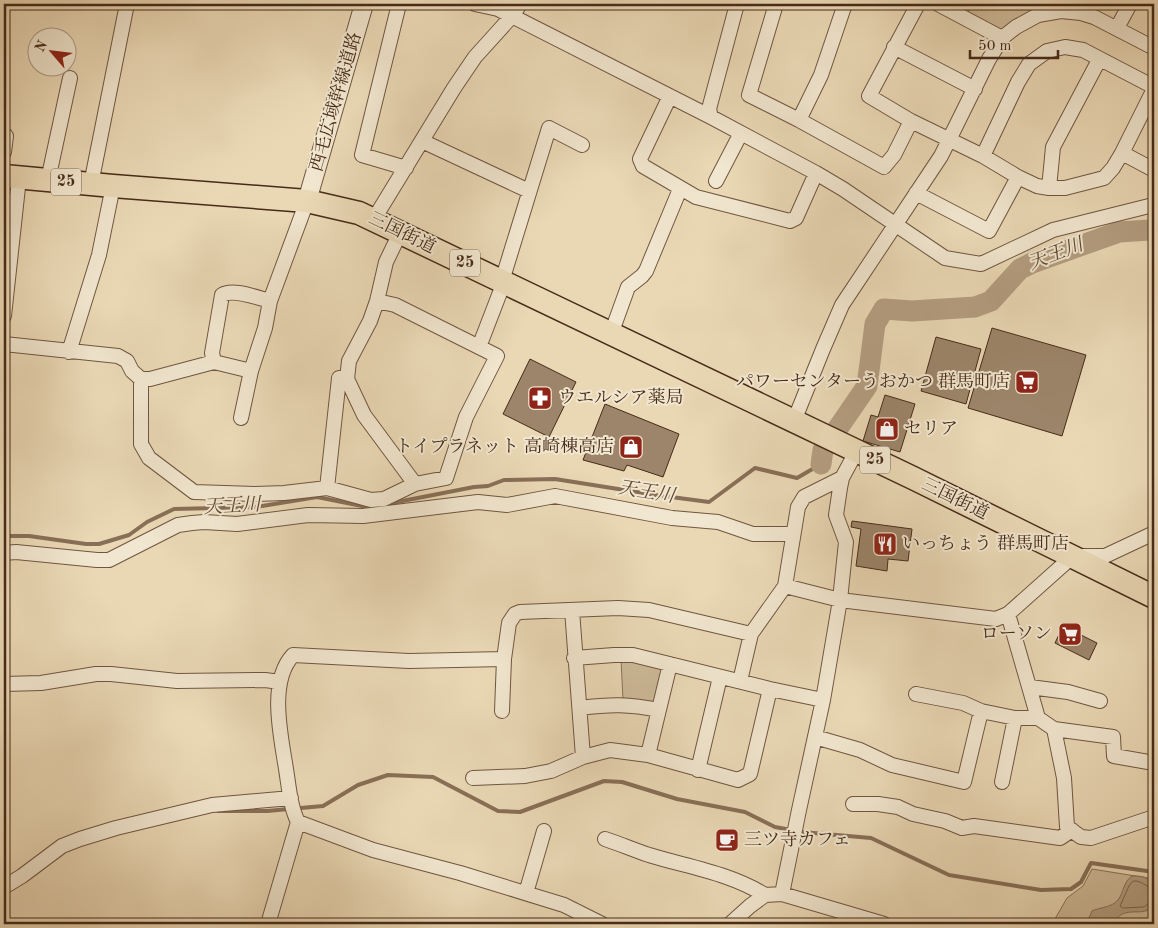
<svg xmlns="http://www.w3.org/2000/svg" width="1158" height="928" font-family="'Old Standard TT','Noto Serif JP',serif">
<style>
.green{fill:#cebb9a;stroke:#8a735a}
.water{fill:#b39d80;stroke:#886f57}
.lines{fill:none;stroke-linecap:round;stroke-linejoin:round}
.shore{stroke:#7d644c;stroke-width:1}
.stream{stroke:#886f57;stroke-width:4}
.river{stroke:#b39d80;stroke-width:21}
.building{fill:#9c856a;stroke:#472b19}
.minor-casing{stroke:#705640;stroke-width:16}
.tertiary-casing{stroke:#705640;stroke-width:20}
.primary-casing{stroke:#472b19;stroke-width:25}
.minor{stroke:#f1e6cf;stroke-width:14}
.tertiary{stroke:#f1e6cf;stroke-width:18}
.primary{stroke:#ead8b5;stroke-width:22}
.labels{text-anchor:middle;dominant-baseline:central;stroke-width:4;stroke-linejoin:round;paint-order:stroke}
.shield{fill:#f1e6cf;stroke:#7a6350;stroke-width:1}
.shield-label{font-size:16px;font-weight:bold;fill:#472b19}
.street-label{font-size:18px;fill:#472b19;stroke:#f1e6cf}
.poi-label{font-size:18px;fill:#472b19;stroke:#f1e6cf;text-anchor:start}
.water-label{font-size:19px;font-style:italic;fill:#624833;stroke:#f1e6cf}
</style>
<rect width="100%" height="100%" fill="#ead8b5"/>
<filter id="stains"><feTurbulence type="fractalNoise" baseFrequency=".004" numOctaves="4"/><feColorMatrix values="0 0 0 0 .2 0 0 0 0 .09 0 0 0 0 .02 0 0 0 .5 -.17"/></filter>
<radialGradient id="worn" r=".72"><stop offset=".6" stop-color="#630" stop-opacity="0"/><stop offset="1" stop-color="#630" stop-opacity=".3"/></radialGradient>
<path class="green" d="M 968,4 L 1068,4 L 1066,6 L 1003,32 L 969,15 Z
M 621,659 L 661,666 L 664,670 L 657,702 L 652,705 L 623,700 Z
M 1092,869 L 1154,879 L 1154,924 L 1052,924 L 1067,898 L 1083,886 Z"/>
<path class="water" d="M 1132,876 C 1138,876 1143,876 1148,879 C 1153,883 1154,887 1154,893 C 1154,928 1126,898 1113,924 L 1091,924 L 1088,920 L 1092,911 C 1100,907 1111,908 1118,900 C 1124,892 1123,882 1132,876 Z"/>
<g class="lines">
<path class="shore" d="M 1154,888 C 1146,888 1142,880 1133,881 L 1129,886 L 1120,906 L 1123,908 L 1144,907 L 1150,902 L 1154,901"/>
<path class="stream" d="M 387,504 L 474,487 L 488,486 L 504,480 L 555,479 L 656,495 L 709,502 L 755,468 L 797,478 L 821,464
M 4,536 L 29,536 L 86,544 L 99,544 L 129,535 L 147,522 L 174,509 L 256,507 L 317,497 L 367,507 L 373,506
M 218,811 L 267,811 L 323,806 L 358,785 L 388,775 L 433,777 L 498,811 L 520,812 L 604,781 L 622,782 L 677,799 L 745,812 L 775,827 L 802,832 L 871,838 L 949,875 L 1041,890 L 1071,889 L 1081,882 L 1091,863 L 1154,872"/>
<path class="river" d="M 821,464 L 823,450 L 867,386 L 875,324 L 884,309 L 912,311 L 975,307 L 991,301 L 1020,269 L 1032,263 L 1119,232 L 1150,230 L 1154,232"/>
</g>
<path class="building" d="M 992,328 L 1086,355 L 1062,436 L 968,408 Z
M 936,337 L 981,349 L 966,404 L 921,391 Z
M 530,359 L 576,382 L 549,437 L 503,414 Z
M 885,395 L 915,404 L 900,452 L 863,441 L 871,415 L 878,417 Z
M 605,404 L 679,434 L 663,477 L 627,465 L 624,471 L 583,460 Z
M 852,521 L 912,529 L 908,561 L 888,559 L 887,571 L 856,566 L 861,529 L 851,527 Z
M 1063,626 L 1097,643 L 1089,660 L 1055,643 Z"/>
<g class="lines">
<g class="minor-casing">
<path id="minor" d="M 399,4 L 362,155 L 406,168
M 475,4 L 498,9 L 711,117 L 816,173 L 843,189 L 945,258 L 981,264 L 1053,230 L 1149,206 L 1154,207
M 776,4 L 749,95 L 799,120 L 884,167 L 894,155 L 911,121
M 918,4 L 869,96 L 911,121 L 983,156 L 1018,177 L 1037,186 L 1049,188 L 1065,188 L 1104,178 L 1113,168 L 1122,153 L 1154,89
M 938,4 L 1002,38
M 1117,28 L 1130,4
M 894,47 L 975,89
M 670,96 L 640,159 L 643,166 L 696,197 L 790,221 L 796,218 L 816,173
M 711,117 L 709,109 L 737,4
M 799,120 L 821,75 L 845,4
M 4,134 L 6,136 L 4,152
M 422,141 L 529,191
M 1122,153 L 1154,170
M 983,156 L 1018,82 L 1029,64 L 1047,51 L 1065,47 L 1083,50 L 1154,87
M 48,180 L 70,78
M 716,181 L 741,133
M 91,184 L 127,4
M 1049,188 L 1053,147 L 1099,60
M 916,193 L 989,231 L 1018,177
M 374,219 L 454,88 L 475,57 L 512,16 L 520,4
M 400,233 L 386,262 L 377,301 L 370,321 L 349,361 L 347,379 L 364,415 L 415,484
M 502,281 L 549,128 L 582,145
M 4,316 L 19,178
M 611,334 L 628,287 L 642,276 L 646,271 L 680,189
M 4,344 L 118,356 L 127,361 L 132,371 L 141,379 L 141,444 L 149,458 L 194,492 L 255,494 L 284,493 L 327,488 L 371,500 L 384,499 L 415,484 L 446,478 L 466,417 L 497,356 L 395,305 L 377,301
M 479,347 L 504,282
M 69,352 L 99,255 L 113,186
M 214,362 L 212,353 L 222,295 C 233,288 258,298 270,301
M 141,379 L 150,379 L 214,362 L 251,371
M 241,418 L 251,371 L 265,328 L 270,301 L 307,201
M 794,421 L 823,349 L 842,305 L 941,156 L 989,59 L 1002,38 L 1016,27 L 1038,15 L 1061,11 L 1081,13 L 1094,17 L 1154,48
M 327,488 L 339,378 L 347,379
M 4,553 L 16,552 L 97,560 L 109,560 L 178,525 L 192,523 L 204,522 L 237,524 L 308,515 L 363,516 L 478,502 L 507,505 L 555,496 L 672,518 L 718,522 L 753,534 L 792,534
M 785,586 L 840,600 L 996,619 L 1008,614 L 1073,556 L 1105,556 L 1154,533
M 572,610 L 583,757
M 1008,614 L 1038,718 L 1054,729 L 1064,778 L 1067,827 L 1081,837 L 1091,838 L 1154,817
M 574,658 L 614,655 L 633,655 L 770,689 L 823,700
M 504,659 L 409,661 L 293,655 C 268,682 281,736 286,769 C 289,787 290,806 298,822 L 373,850 L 460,873 L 564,905 L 602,924
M 740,681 L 751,634 L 785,586 L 798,507 L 804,497 L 842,478
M 4,684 L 41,683 L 96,674 L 111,674 L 177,681 L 265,680 L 280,682
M 1030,687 L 1068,692 L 1100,701
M 916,694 L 963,703 L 981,711 L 1015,718 L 1038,718
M 580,708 C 611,704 629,704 659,710
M 502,711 L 504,659 L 509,623 L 515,614 L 520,612 L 618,608 L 649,610 L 751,634
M 1054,729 L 1113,737 L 1114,756 L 1154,763
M 815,737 L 860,750 L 892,765 L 964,782 L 981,711
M 648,755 L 670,664
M 698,770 L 720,677
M 473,778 L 525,776 L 551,771 L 583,757 L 610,750 L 648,755 L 738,780 L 750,774 L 770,689
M 1002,782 L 1015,718
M 853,804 L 878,804 L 898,807 L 913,814 L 945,821 L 962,828 L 974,826 L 1060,838 L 1072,830
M 605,839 C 620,844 634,850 649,855 C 688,867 730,873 765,895
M 4,887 L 22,876 L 62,846 L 80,839 L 116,828 L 212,805 L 291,798
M 526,893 L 544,831
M 782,894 L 799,810 L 823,700 L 840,600 L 846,542 L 836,515 L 840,488 L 842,478 L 856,452
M 268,924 L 298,822
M 730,924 L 750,906 L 765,895 L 782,894 L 884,924"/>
</g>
<g class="tertiary-casing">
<path id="tertiary" d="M 307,201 L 364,4"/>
</g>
<g class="primary-casing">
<path id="primary" d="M 4,176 L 113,186 L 307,201 L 359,213 L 913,478 L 1154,597"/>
</g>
<use href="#minor" class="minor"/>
<use href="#tertiary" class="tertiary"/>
<use href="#primary" class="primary"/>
</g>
<defs>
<g id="supermarket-square" transform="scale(1.25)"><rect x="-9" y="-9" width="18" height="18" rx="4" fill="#8f2418" stroke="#f1e6cf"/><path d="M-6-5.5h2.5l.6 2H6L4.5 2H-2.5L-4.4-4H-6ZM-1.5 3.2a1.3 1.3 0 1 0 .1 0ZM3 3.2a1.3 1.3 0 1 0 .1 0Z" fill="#fff"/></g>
<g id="pharmacy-square" transform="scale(1.25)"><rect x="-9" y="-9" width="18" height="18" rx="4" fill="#8f2418" stroke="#f1e6cf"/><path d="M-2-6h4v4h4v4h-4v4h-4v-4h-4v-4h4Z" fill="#fff"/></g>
<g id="shop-square" transform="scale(1.25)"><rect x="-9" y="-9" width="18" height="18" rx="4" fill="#8f2418" stroke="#f1e6cf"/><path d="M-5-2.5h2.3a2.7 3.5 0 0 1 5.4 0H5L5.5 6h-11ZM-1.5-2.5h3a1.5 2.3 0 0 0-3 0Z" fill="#fff"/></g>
<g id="restaurant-square" transform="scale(1.25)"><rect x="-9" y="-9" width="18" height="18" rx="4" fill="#8f2418" stroke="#f1e6cf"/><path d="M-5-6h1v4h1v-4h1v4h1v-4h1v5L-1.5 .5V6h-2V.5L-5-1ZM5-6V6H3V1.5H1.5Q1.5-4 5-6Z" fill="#fff"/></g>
<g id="cafe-square" transform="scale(1.25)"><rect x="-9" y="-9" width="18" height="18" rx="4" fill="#8f2418" stroke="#f1e6cf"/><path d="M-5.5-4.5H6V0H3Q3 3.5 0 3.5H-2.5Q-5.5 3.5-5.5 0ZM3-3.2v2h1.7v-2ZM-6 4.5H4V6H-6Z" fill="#fff"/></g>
</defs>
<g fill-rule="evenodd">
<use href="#supermarket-square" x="1027" y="382"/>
<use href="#pharmacy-square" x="540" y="398"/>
<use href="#shop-square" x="887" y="429"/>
<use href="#shop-square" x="631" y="447"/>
<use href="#restaurant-square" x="885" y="544"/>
<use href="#supermarket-square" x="1070" y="634"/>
<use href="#cafe-square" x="727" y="840"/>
</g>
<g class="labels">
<g class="shield">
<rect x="51" y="168.5" width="30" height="27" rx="4"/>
<rect x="450" y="249.5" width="30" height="27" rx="4"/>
<rect x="860" y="446.5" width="30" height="27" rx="4"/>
</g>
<g class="shield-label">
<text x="66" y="182">25</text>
<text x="465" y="263">25</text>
<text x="875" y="460">25</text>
</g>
<g class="street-label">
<text transform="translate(336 102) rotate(-74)">西毛広域幹線道路</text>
<text transform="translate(402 233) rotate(26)">三国街道</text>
<text transform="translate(955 499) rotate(26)">三国街道</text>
</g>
<g class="poi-label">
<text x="1010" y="382" text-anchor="end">パワーセンターうおかつ 群馬町店</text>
<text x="558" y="398">ウエルシア薬局</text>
<text x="904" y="429">セリア</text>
<text x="614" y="447" text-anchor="end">トイプラネット 高崎棟高店</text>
<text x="902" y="544">いっちょう 群馬町店</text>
<text x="1052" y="634" text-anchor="end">ローソン</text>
<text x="744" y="840">三ツ寺カフェ</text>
</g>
<g class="water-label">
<text transform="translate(1056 255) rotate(-21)">天王川</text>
<text transform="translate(646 493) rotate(9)">天王川</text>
<text transform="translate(232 507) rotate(-3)">天王川</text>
</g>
</g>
<rect width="1158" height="928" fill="none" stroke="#ead8b5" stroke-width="20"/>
<rect x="5" y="5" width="1148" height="918" fill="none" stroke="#472b19" stroke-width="2.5"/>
<rect x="10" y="10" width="1138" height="908" fill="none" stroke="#472b19"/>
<g transform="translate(52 52) rotate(298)"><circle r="24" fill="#f1e6cf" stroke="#ad9b86"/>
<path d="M0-4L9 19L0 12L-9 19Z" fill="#8f2418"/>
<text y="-8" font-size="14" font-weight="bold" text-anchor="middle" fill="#472b19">N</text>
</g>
<path d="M970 50v8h88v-8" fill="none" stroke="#472b19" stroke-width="2.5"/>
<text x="978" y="50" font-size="15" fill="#472b19" stroke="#f1e6cf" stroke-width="4" paint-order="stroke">50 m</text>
<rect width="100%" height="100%" filter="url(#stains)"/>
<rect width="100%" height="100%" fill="url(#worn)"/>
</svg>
